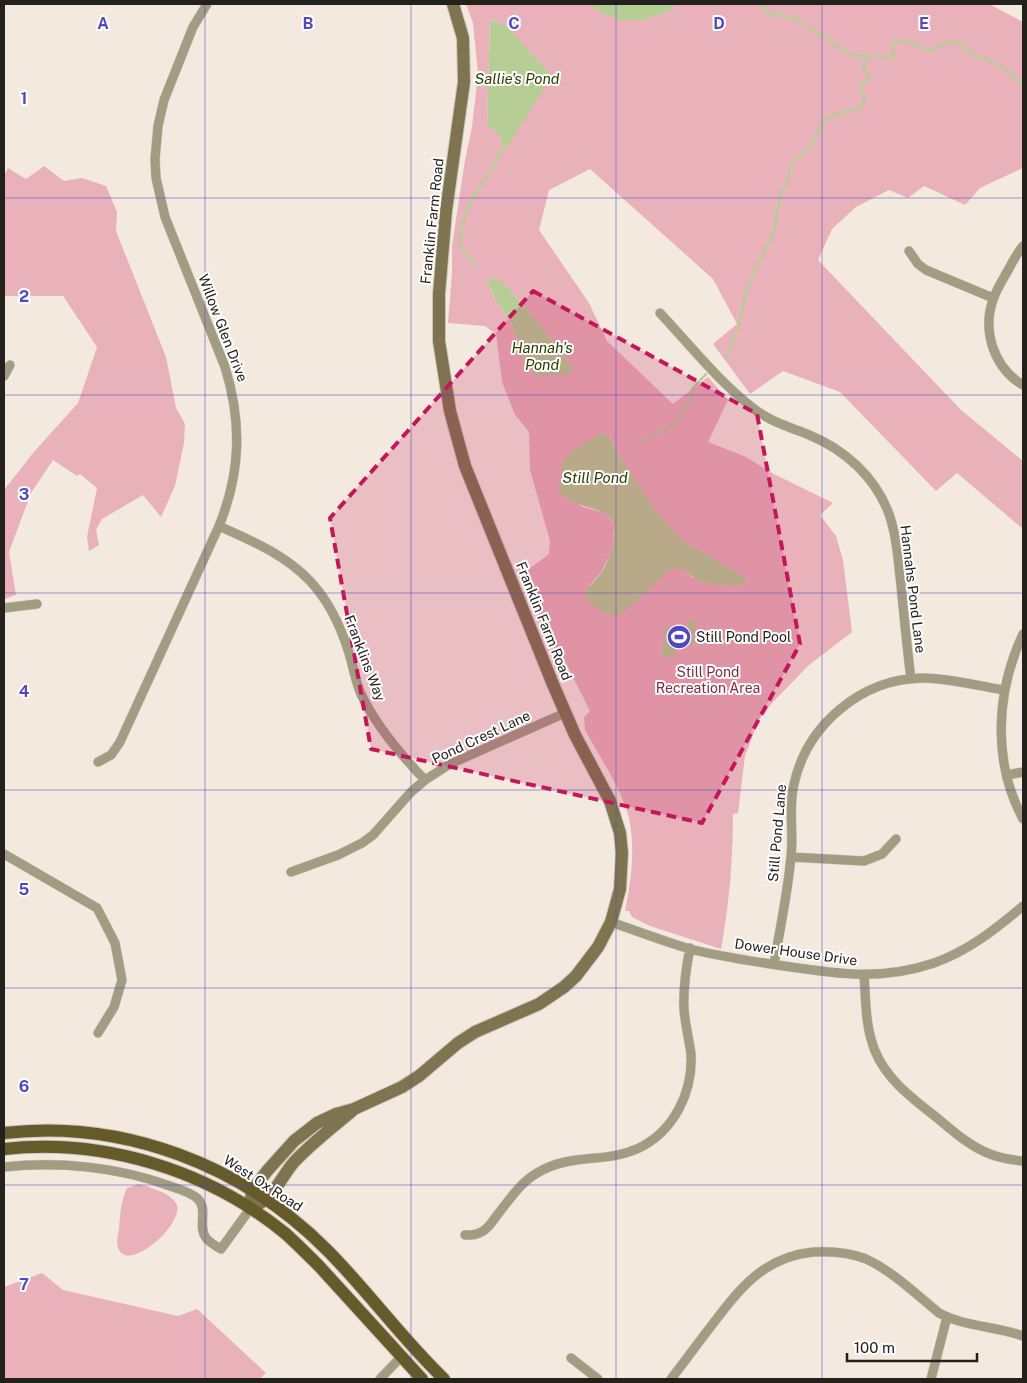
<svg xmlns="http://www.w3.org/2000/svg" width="1027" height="1383" font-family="'Public Sans',sans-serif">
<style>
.green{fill:#e9b2ba;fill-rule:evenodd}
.water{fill:#b6ce95}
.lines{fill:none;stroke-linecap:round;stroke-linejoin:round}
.stream{stroke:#b6ce95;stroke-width:2.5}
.street-casing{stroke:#cfc5bb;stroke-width:10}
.secondary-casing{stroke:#cfc5bb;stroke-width:14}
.primary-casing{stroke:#cfc5bb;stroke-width:14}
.street{stroke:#a19c82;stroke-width:9}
.secondary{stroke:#7e7550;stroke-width:12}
.primary{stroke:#655a2a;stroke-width:12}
.marked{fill:#c2185b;fill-opacity:0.2;stroke:#c2185b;stroke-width:4;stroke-dasharray:10 6;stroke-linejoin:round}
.grid{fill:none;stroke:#5249c0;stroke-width:1;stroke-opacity:0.55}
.labels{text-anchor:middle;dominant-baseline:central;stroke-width:4;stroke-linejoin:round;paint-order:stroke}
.street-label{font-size:14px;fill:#24201c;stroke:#fff}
.poi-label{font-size:14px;fill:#24201c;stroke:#fff;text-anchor:start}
.park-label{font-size:14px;fill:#7c2e40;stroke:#fff}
.water-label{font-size:15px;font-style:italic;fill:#2b3e00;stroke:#fff}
.grid-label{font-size:16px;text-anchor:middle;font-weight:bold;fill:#5249c0;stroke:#fff;stroke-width:4;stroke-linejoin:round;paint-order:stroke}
</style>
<rect width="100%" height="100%" fill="#f4e9de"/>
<path class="green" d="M 466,4 L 589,4 L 598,11 L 620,20 L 643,20 L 670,11 L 675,4 L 989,4 L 1023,22 L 1023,168 L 980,188 L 965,205 L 924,186 L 908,198 L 889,190 L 856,207 L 832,229 L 818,260 L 961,410 L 1023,461 L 1023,529 L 957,473 L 936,491 L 840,392 L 783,371 L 750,394 L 713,344 L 737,324 L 713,279 L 590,169 L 549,190 L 539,230 L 589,303 L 607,341 L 673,404 L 708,377 L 728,400 L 708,442 L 744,456 L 774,474 L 833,503 L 820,515 L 836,536 L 843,560 L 852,632 L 809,665 L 772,703 L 759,720 L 745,756 L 738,813 L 733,814 C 733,859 729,905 721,949 L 650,926 L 632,917 L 629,911 L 625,911 C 632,877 637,838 625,805 C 615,779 598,754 585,730 L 584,717 L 590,711 L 560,651 L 554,647 L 521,575 L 549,554 L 550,541 L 530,470 L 529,432 L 515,415 L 502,382 L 496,334 L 485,326 L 448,323 L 452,272 L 452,246 L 465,160 L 472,127 L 478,74 L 473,23 ZM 493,20 L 502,145 L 500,137 L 487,123 L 490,22 ZM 488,282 L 508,288 L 542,327 L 572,367 L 526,364 L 511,323 L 494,298 ZM 609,436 C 629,474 652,516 686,543 C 692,548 699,551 706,555 L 693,578 C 690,576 687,571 684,569 C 672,561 657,581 649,588 L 589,586 L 601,572 L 613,548 L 614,526 L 610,518 L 605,513 L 583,507 L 559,492 L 560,488 Z
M 44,166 L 64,181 L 82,178 L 106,186 L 117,212 L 116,231 L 166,357 L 176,408 L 185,424 L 184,443 L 175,486 L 161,517 L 143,495 L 102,519 L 96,530 L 99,545 L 89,551 L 87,537 L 97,488 L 80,474 L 77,476 L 53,460 L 31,493 L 9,552 L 16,595 L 4,599 L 4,490 L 33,453 L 78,403 L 97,347 L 63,296 L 4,296 L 4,176 L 8,168 L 26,179 Z
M 139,1184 C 151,1188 169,1192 176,1203 C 188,1222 123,1280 117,1244 C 117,1240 118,1234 119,1229 C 120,1215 121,1200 127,1188 Z
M 42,1273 L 63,1290 L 178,1316 L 197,1309 L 266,1373 L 260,1379 L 4,1379 L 4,1287 Z"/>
<path class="water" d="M 589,4 L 675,4 L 670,11 L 643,20 L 620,20 L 598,11 Z
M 493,20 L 505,25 L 548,71 L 547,83 L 508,147 L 502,145 L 500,137 L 487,124 L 490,22 Z
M 490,277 L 501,282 L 508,288 L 542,327 L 572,367 L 573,374 L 536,376 L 526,364 L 511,323 L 494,298 L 488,282 Z
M 601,433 L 609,436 L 619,455 L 654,509 L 669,526 L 686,543 L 737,572 L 746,579 L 746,582 L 743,585 C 731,587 715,585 703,582 C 690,578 685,565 671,569 C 658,579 631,610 618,615 C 611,617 605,613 599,610 C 592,606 587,602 585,593 C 590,585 597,579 602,572 C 610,558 624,522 604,513 C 588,505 572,506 559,492 L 563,460 L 569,453 Z
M 689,620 L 696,621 L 693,646 L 677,644 L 675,657 L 661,656 L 665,626 L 687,629 Z"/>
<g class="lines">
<path class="stream" d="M 759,4 L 768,13 L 794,18 L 852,55 C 865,58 879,55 893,58 L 893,44 L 902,40 L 928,50 L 936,48 L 945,42 L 954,42 L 963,45 L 970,53 L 989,60 L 1004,68 L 1020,82 L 1023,81
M 475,265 C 471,258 461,251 459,243 C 459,238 461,232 462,228 C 468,194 492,176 504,146
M 726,358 L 739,325 L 747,288 L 774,231 L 780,196 L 789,178 L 790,165 L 810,148 L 824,120 L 847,111 L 860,109 L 865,98 L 860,89 L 864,83 L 870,78 C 863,70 861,65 867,55
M 642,441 L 673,425 L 679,420 L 681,411 L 692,399 L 692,389 L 706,374"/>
<g class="street-casing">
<path id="street" d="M 1023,246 C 1017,253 1012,263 1007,272 C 1002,281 996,290 993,300 C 982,331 994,368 1023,385
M 909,251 L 918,264 L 926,270 L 993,298
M 660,313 C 689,344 720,383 753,408 C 769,421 789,427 807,434 C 844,449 875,476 889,514 C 897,537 898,561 901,585 C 904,616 907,648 911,679
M 4,376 L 10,365
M 219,526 C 252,541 284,554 310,581 C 328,600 340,625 348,650 C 353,665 355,681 361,694 C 376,726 401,755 425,780
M 4,608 L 37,604
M 1023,634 C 996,692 992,761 1023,819
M 98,762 L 111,755 L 120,742 L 219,526 C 241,472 242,422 225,367 L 165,217 L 156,178 L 155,159 L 158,126 L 164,100 L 193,27 L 207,4
M 1007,775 L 1023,772
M 4,854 L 97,908 L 115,943 L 122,980 L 114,1007 L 98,1033
M 791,857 L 864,861 L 882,854 L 896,839
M 291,872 L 338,855 L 362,843 L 373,835 L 411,792 L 425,780 L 450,764 L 565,713
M 611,922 C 637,931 663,941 690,949 C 721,957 752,961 784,966 C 837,974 881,981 934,963 C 968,951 996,929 1023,906
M 774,964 C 780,928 788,892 791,856 C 794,832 788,808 794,784 C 807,725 861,679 922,678 C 949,678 977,686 1004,690
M 864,975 C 866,1001 865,1026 875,1051 C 887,1080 912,1098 936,1117 C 953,1131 969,1146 990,1154 C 1000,1158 1012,1160 1023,1161
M 4,1167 C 59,1161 118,1167 170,1186 C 179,1189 190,1192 197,1198 C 209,1209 197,1226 206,1238 C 210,1243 216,1246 221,1249 L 250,1209
M 465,1235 C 472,1235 477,1235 483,1231 C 490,1227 493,1220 498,1214 C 510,1199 520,1183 537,1173 C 572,1152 605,1164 639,1148 C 674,1131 693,1092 691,1054 C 689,1039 685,1024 684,1009 C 683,989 686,968 690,948
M 571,1358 L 598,1379
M 380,1379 L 401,1357
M 671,1379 C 685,1361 698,1343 712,1325 C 740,1288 764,1257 813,1252 C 831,1251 849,1252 866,1259 C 891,1270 917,1295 939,1313 C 965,1327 996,1326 1023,1336
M 931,1379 L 947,1317"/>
</g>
<g class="secondary-casing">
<path id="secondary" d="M 257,1205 C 275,1196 282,1175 295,1161 C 313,1142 333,1127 352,1111
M 250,1209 L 252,1191 L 267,1171 L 294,1141 L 317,1123 L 336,1114 L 354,1109 L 402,1087 L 419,1076 L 458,1043 L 475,1032 L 539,1004 L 564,987 L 576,976 L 598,947 L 611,922 L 620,889 L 622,853 L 620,833 L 610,801 L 575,735 L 552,682 L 465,466 L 450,411 L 439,341 L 439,294 L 446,211 L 464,82 L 463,38 L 453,4"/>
</g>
<g class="primary-casing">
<path id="primary" d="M 4,1133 C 123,1119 243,1165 327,1250 C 368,1291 402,1339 444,1379
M 4,1149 C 104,1138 208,1170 286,1234 C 297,1244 308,1255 319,1266 L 422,1379"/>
</g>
<use href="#street" class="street"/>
<use href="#secondary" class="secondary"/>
<use href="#primary" class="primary"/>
</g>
<path class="marked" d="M 533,291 L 757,414 L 800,644 L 702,823 L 371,749 L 330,518 Z"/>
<path class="grid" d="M 205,4 L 205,1379M 411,4 L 411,1379M 616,4 L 616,1379M 822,4 L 822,1379M 4,198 L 1023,198M 4,395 L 1023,395M 4,593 L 1023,593M 4,790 L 1023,790M 4,988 L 1023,988M 4,1185 L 1023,1185"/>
<defs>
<g id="stadium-disc" transform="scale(1.25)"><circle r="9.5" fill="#5249c0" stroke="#fff"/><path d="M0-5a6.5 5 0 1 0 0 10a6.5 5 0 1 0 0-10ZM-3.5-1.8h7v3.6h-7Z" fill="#fff"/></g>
</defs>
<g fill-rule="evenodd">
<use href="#stadium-disc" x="679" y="637"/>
</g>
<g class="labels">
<g class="street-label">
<text transform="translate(432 221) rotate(-84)">Franklin Farm Road</text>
<text transform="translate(223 328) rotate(69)">Willow Glen Drive</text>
<text transform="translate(913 589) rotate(83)">Hannahs Pond Lane</text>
<text transform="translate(544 621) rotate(68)">Franklin Farm Road</text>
<text transform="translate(365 658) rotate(69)">Franklins Way</text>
<text transform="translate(481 737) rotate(-25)">Pond Crest Lane</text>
<text transform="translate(777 833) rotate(-85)">Still Pond Lane</text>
<text transform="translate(796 952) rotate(8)">Dower House Drive</text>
<text transform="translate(263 1183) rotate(33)">West Ox Road</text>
</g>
<g class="poi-label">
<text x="696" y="637">Still Pond Pool</text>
</g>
<g class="park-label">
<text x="708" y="672">Still Pond<tspan x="708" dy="16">Recreation Area</tspan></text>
</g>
<g class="water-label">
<text x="517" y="78">Sallie's Pond</text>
<text x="542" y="347">Hannah's<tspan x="542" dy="17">Pond</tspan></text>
<text x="595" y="477">Still Pond</text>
</g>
</g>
<g class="grid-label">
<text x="103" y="29">A</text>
<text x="308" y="29">B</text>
<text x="514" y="29">C</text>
<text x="719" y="29">D</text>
<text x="924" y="29">E</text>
<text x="24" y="104">1</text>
<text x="24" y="302">2</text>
<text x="24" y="500">3</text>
<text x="24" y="697">4</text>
<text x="24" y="895">5</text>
<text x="24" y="1092">6</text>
<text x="24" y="1290">7</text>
</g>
<rect width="1027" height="1383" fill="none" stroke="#24201c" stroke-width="10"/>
<path d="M847 1353v8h130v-8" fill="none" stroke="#24201c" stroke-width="2.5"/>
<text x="854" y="1353" font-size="15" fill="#24201c" stroke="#ffffff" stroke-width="4" paint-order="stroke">100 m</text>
</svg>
